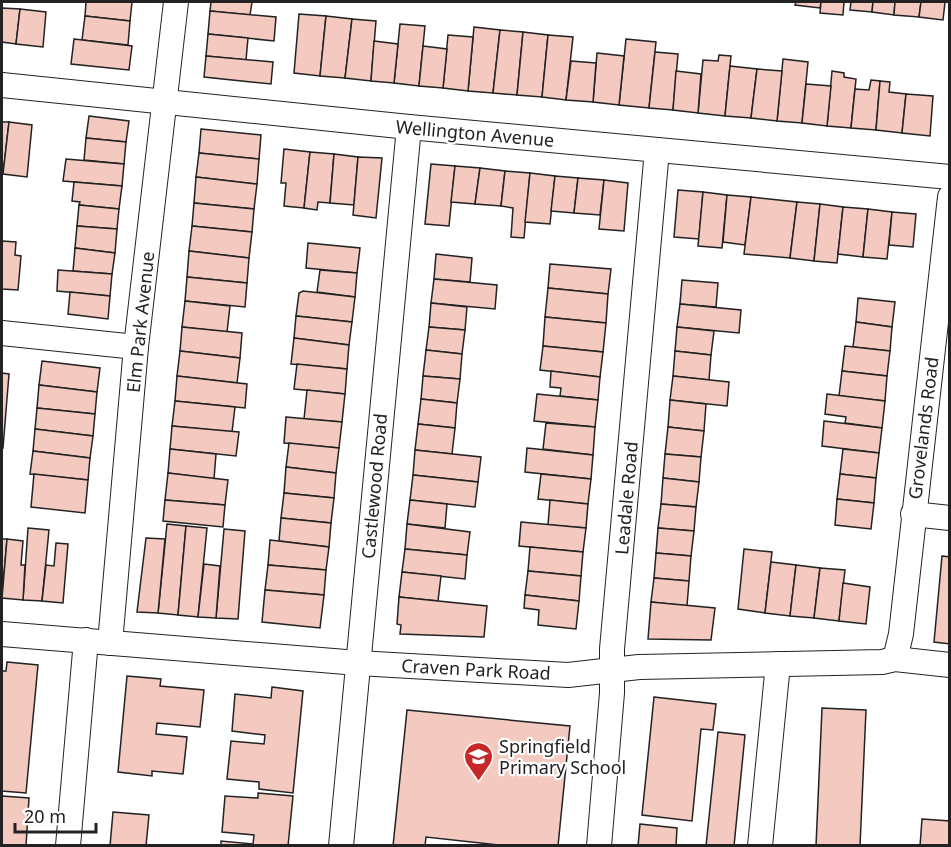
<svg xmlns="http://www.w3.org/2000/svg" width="951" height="847" font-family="'Noto Sans',sans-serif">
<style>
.building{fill:#f3c9c0;stroke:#222;stroke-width:1.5}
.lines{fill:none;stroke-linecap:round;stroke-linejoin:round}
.minor-casing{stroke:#222;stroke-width:26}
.minor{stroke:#fff;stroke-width:24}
.labels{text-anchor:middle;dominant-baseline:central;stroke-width:4.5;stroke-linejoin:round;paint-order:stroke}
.street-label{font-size:18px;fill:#222;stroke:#fff}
.poi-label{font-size:18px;fill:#222;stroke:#fff;text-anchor:start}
</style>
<rect width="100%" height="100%" fill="#fff"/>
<g class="building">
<path d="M86 2H132L130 21 85 16Z"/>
<path d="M211 2H252L250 15 210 11Z"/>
<path d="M796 2H821L820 8 795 5Z"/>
<path d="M821 2H844L843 15 820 13Z"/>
<path d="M851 2H873L872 12 850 10Z"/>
<path d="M873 2H895L894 15 872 12Z"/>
<path d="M895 2H921L919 17 894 15Z"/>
<path d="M921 2H945L943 20 919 17Z"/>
<path d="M2 8 20 9 16 44 2 42Z"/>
<path d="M20 9 46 12 43 47 16 44Z"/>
<path d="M210 11 276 17 274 41 208 34Z"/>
<path d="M299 14 326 16 320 76 294 73Z"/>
<path d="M85 16 130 21 128 45 82 40Z"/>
<path d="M326 16 352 19 345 78 320 76Z"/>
<path d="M352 19 376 21 371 81 345 78Z"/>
<path d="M400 24 425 26 419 86 394 83Z"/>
<path d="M474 27 500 30 493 93 468 91Z"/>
<path d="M500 30 523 32 517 95 493 93Z"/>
<path d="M523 32 548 35 542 97 517 95Z"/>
<path d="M208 34 248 38 246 60 206 56Z"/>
<path d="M448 35 473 37 468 91 443 88Z"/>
<path d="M548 35 573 37 566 100 542 97Z"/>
<path d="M74 39 132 46 129 70 71 64Z"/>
<path d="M626 39 656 42 649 108 619 105Z"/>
<path d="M374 41 398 44 394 83 371 81Z"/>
<path d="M423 46 447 49 443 88 419 86Z"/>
<path d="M655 52 678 54 673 110 649 108Z"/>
<path d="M597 53 624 56 619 105 593 102Z"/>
<path d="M719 55 731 56 725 116 698 113 703 60 718 61Z"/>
<path d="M206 56 273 62 271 84 204 77Z"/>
<path d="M783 59 808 62 802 123 777 121Z"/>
<path d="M571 61 596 63 593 102 566 100Z"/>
<path d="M730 66 757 69 751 118 725 116Z"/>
<path d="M757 69 782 71 777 121 751 118Z"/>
<path d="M676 71 701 74 698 113 673 110Z"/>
<path d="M832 71 844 73V77L856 79 851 128 827 126Z"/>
<path d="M871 80 880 81 876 130 851 128 855 89 869 90Z"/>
<path d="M880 81 890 82 889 92 906 94 902 133 876 130Z"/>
<path d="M806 84 831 86 827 126 802 123Z"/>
<path d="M906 94 933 96 930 136 902 133Z"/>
<path d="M89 116 129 121 126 142 86 138Z"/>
<path d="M2 122H9L3 174H2Z"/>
<path d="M9 122 32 125 27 177 3 174Z"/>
<path d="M201 129 261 135 259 159 199 153Z"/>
<path d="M86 138 126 142 124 164 84 160Z"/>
<path d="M284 149 310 152 304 208 284 206 286 183H281Z"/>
<path d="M310 152 334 154 330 203 318 202 317 210 304 208Z"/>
<path d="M199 153 259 159 257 184 196 177Z"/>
<path d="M334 154 358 157 354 205 330 203Z"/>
<path d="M358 157 382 158 376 218 353 215Z"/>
<path d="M66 159 124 164 122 186 63 181Z"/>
<path d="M431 164 455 166 449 226 425 224Z"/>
<path d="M455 166 480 168 475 204 451 202Z"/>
<path d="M480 168 505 171 501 206 475 204Z"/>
<path d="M505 171 530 173 524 238 511 237 513 208 501 206Z"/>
<path d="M530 173 555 176 550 224 525 222Z"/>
<path d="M555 176 578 178 574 213 551 211Z"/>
<path d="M196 177 257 184 254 209 194 203Z"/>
<path d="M578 178 604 180 600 215 574 213Z"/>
<path d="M604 180 628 183 624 231 599 229Z"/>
<path d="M74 182 122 186 119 209 79 205 80 202 72 201Z"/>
<path d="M678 190 703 192 699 239 674 237Z"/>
<path d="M703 192 727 195 722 248 698 246Z"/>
<path d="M727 195 751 197 745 245 723 242Z"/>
<path d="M751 197 797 202 790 258 744 254Z"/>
<path d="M797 202 820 204 814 261 790 258Z"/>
<path d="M194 203 254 209 252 232 192 226Z"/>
<path d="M820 204 843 207 837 263 814 261Z"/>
<path d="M79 205 119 209 117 229 77 226Z"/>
<path d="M843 207 868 209 863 257 838 254Z"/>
<path d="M868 209 892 212 887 259 863 257Z"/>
<path d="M892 212 916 214 913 247 889 245Z"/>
<path d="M77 226 117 229 115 253 75 248Z"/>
<path d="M192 226 252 232 249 258 189 251Z"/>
<path d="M2 241 16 242 15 255 21 256 18 290 2 289Z"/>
<path d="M308 243 360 248 357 273 306 268Z"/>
<path d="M75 248 115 253 112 274 73 271Z"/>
<path d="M189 251 249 258 247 283 187 277Z"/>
<path d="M436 254 472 258 470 282 434 279Z"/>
<path d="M550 264 611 269 608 294 548 288Z"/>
<path d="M58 270 112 274 110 296 57 291Z"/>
<path d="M320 270 357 273 355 297 317 292Z"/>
<path d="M187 277 247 283 245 307 185 301Z"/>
<path d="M434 279 497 285 495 309 431 303Z"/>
<path d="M682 280 718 283 716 307 680 304Z"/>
<path d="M548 288 608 294 606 323 545 317Z"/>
<path d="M303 291 355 297 352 322 296 316 299 293Z"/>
<path d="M70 292 110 296 108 319 68 314Z"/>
<path d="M858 298 895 302 892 327 856 322Z"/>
<path d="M185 301 230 306 227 332 182 327Z"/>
<path d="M431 303 467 307 465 330 429 327Z"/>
<path d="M680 304 741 310 739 333 677 327Z"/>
<path d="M296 316 352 322 349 345 294 338Z"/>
<path d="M545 317 606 323 603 352 543 346Z"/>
<path d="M856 322 892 327 890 351 853 347Z"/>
<path d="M182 327 242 333 240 358 180 351Z"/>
<path d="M429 327 465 330 462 354 426 350Z"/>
<path d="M677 327 714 331 711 355 675 351Z"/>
<path d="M294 338 349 345 347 369 291 364Z"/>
<path d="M543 346 603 352 600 377 540 370Z"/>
<path d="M845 346 890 351 887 376 842 371Z"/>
<path d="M426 350 462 354 460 379 423 376Z"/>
<path d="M180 351 240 358 237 383 177 376Z"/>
<path d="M675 351 711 355 709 380 673 376Z"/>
<path d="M42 361 100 368 97 392 39 385Z"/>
<path d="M297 364 347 369 345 394 294 389Z"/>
<path d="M551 371 600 377 598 400 560 396 561 388 550 387Z"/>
<path d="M842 371 887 376 885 401 839 396Z"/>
<path d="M2 373 9 374 3 448H2Z"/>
<path d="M177 376 247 384 245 408 175 401Z"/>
<path d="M423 376 460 379 457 403 421 399Z"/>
<path d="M673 376 729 382 727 406 670 400Z"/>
<path d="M39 385 97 392 95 414 37 408Z"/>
<path d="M307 390 345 394 342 422 304 419Z"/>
<path d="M537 394 598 400 595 427 534 421Z"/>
<path d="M827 394 885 401 882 428 845 423 846 417 825 414Z"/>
<path d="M421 399 457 403 455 428 418 424Z"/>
<path d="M670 400 706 404 704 431 668 427Z"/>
<path d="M175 401 235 407 232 432 172 426Z"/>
<path d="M37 408 95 414 93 436 35 429Z"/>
<path d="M286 417 342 422 339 448 284 443Z"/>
<path d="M824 421 882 428 879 453 822 446Z"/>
<path d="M546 423 595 427 593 455 543 449Z"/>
<path d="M418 424 455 428 452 454 415 450Z"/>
<path d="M172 426 239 432 236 456 170 449Z"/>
<path d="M668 427 704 431 701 457 665 454Z"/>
<path d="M35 429 93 436 90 458 33 451Z"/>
<path d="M289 443 339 448 336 473 286 467Z"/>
<path d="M527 448 593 455 591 479 525 472Z"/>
<path d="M170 449 216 454 214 479 168 473Z"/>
<path d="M843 449 879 453 876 478 840 474Z"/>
<path d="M415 450 481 457 478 482 413 475Z"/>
<path d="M33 451 90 458 88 480 30 474Z"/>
<path d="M665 454 701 457 699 482 663 478Z"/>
<path d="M286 467 336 473 334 498 284 493Z"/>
<path d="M168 473 228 480 225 505 165 500Z"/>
<path d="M34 474 88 480 85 513 31 507Z"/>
<path d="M541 474 591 479 588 504 538 499Z"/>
<path d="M840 474 876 478 874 503 837 499Z"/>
<path d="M413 475 478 482 475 507 410 500Z"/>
<path d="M663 478 699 482 696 507 661 504Z"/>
<path d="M284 493 334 498 331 523 281 518Z"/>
<path d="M837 499 874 503 871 529 835 525Z"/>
<path d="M165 500 225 505 223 527 163 521Z"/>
<path d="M410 500 447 504 445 528 407 524Z"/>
<path d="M550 500 588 504 586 528 548 525Z"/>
<path d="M661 504 696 507 694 531 658 528Z"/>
<path d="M281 518 331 523 329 547 279 541Z"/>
<path d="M521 522 586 528 583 552 519 546Z"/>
<path d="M167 524 186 526 178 615 158 613Z"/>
<path d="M407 524 470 532 467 555 405 549Z"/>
<path d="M186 526 207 528 198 617 178 615Z"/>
<path d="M28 528 49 530 42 601 23 600Z"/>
<path d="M658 528 694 531 691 556 656 553Z"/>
<path d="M224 529 245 531 238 619 216 618Z"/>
<path d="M146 538 165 539 158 613 137 612Z"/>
<path d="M2 539H7L2 598Z"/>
<path d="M7 539 23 541 21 565H25L23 600 2 598Z"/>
<path d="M270 540 329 547 326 570 268 565Z"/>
<path d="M56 543 68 544 63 603 42 601 46 565 54 566Z"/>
<path d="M530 547 583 552 581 576 528 571Z"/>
<path d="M405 549 467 555 465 579 402 572Z"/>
<path d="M744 549 772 552 765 613 738 609Z"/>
<path d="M656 553 691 556 689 581 654 578Z"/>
<path d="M942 556 950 557V644L934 642Z"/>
<path d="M771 562 796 565 790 616 765 613Z"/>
<path d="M204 564 220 566 216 618 198 617Z"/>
<path d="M268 565 326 570 324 595 265 590Z"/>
<path d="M796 565 820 568 814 618 790 616Z"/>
<path d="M820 568 845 570 839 621 814 618Z"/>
<path d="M528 571 581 576 579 601 525 595Z"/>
<path d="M402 572 441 576 438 601 399 597Z"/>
<path d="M654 578 689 581 687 606 651 602Z"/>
<path d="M843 583 870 587 866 624 839 621Z"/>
<path d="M265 590 324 595 320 628 262 622Z"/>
<path d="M525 595 579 601 576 629 538 625 539 610 524 608Z"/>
<path d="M399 597 487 606 484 637 400 634 401 625 397 624Z"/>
<path d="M651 602 715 608 711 640 648 639Z"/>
<path d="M7 662 38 665 26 793 2 791V671H6Z"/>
<path d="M127 676 161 679 160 686 204 690 200 727 157 723 156 734 187 737 183 774 152 771V776L118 772Z"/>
<path d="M272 687 303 691 293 793 259 789V782L227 779 231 741 264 744 265 735 232 731 235 694 271 698Z"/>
<path d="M654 697 716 704 713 730 701 729 692 821 642 815Z"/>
<path d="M822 708 866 710 860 846H816Z"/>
<path d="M407 710 570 726 558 846H508L426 837 425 846H393Z"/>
<path d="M718 732 745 735 734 846H706Z"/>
<path d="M258 793 293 796 288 846H221V841L253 844 254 835 222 832 225 796 258 798Z"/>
<path d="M2 796 29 798 26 846H2Z"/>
<path d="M113 812 149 815 146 846H110Z"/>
<path d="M922 819 950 821V846H920Z"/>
<path d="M640 824 677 828 676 846H638Z"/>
</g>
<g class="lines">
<defs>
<g id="minor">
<path d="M2 85 409 127 950 177"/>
<path d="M2 333 136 347"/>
<path d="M913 514 950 518"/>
<path d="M2 634 358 663 568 675 639 667 882 662 895 659 950 665"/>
<path d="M110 643 136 347 176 2"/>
<path d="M895 659 901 634 950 197"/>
<path d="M68 846 86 640"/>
<path d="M341 846 409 127"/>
<path d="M599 846 612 693V649L657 150"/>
<path d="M760 846 778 664"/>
</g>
</defs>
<use href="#minor" class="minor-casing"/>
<use href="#minor" class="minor"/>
</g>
<defs>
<symbol id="school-pin" viewBox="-11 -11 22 30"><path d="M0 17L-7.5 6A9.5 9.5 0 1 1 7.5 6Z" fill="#c62828" stroke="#fff"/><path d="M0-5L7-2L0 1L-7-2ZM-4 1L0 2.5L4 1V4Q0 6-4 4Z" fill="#fff"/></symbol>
</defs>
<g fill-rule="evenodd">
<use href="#school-pin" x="462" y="740" width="33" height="45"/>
</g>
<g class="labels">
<g class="street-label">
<text transform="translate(475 133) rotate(5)">Wellington Avenue</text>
<text transform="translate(140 322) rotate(-84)">Elm Park Avenue</text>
<text transform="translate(923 428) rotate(-83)">Grovelands Road</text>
<text transform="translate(374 486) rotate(-85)">Castlewood Road</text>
<text transform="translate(626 498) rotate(-85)">Leadale Road</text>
<text transform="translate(476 669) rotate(3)">Craven Park Road</text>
</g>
<g class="poi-label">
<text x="499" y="746">Springfield<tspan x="499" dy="21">Primary School</tspan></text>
</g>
</g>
<rect width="951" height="847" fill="none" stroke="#222222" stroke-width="6"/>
<path d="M15 823v9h81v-9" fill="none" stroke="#222222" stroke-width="3"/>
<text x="24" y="823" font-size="18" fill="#222222" stroke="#ffffff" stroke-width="4.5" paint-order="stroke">20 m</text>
</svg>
